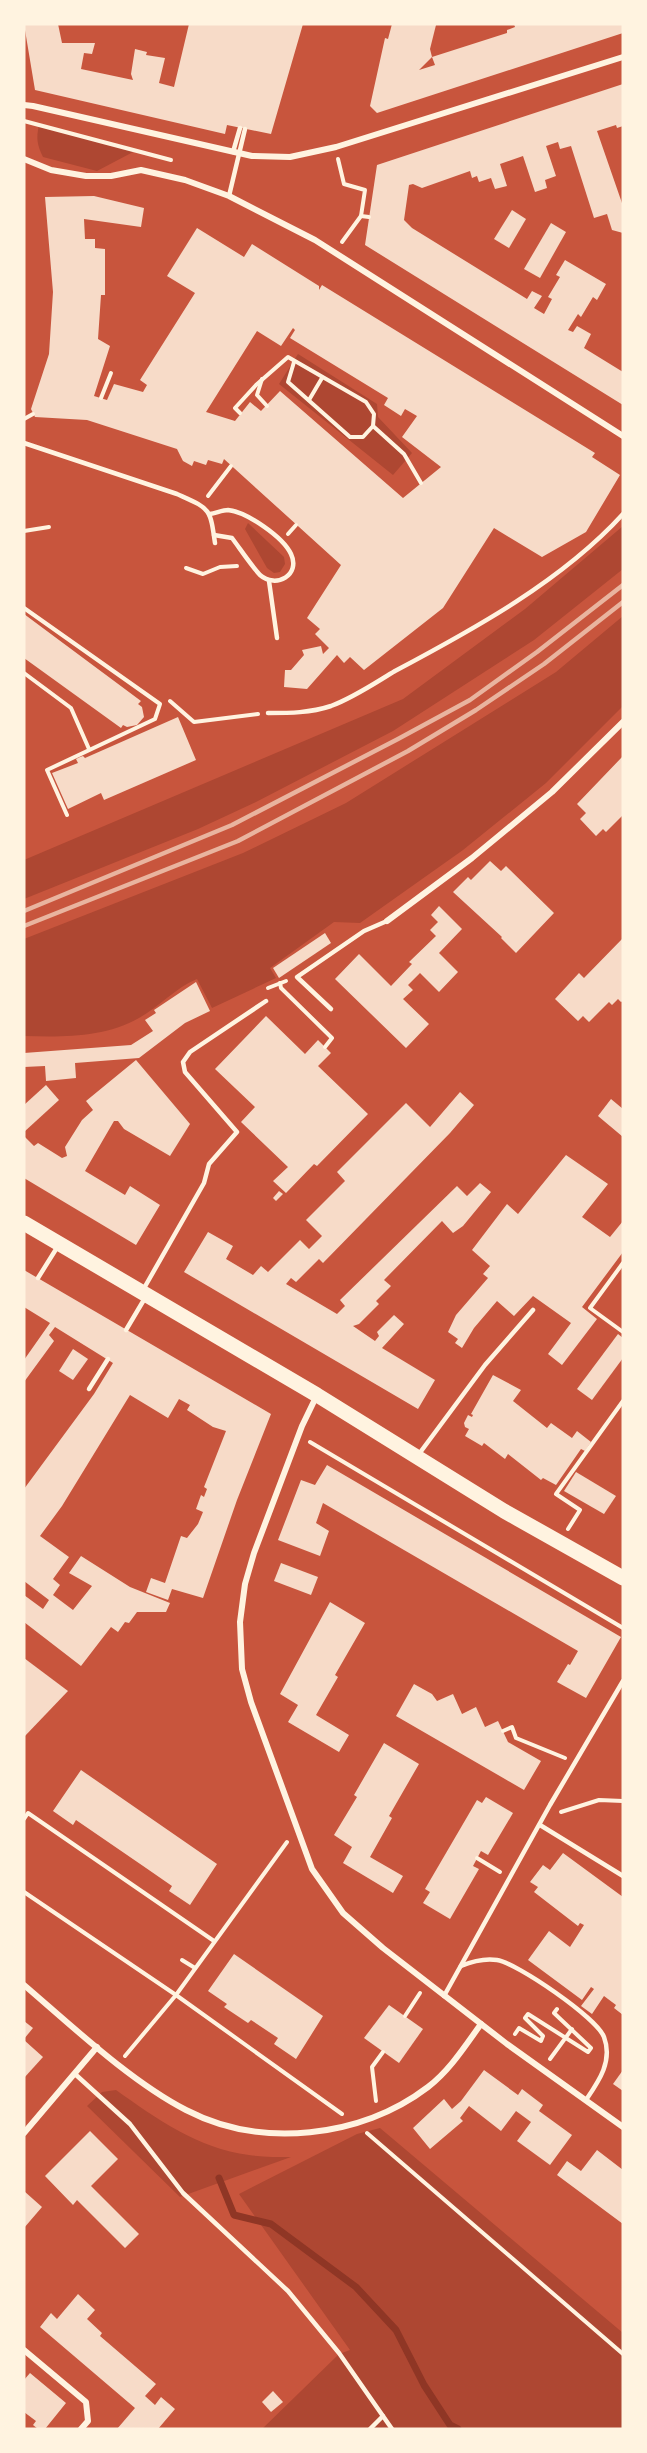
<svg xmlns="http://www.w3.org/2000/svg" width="647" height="2453" font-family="'Archivo Narrow',sans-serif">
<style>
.green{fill:#ae4732}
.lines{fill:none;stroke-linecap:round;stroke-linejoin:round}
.stream{stroke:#8f3625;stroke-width:7}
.building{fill:#f7dbc8;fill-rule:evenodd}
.path{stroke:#fff3e0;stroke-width:4}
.service{stroke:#fff3e0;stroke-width:4.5}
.minor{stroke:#fff3e0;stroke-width:6}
.primary{stroke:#fff3e0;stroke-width:15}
.rail{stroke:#e9b49f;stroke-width:4.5}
</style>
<rect width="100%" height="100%" fill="#c8553d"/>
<g class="green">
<path d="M39 125 135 151 97 171 43 157C37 145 36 138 39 125Z"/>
<path d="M298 354 377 404 378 417 412 453 393 475 279 384Z"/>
<path d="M248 523 284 557 285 564 280 572 274 573 267 568 245 529Z"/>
<path d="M623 526V569L534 640 393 731 256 802 198 829 24 899V860L403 699 525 609Z"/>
<path d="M623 616V706L546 783 463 850 360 923 334 922 270 968 276 978 212 1008 197 979C175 988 159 1007 139 1018 104 1038 62 1037 24 1036V939L243 853 346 803 556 672Z"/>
<path d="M116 2090C157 2119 197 2148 249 2155 263 2157 277 2157 291 2157L180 2197 87 2106 102 2092Z"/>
<path d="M380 2128 623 2333V2429H262L339 2354 350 2350 239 2194 357 2134Z"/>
</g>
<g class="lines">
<path class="stream" d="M219 2178 234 2215 271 2224 356 2287 396 2330 424 2385 450 2425 458 2429"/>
</g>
<g class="building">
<path d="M24 24H58L62 43H95L92 54 84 53 81 69 133 80 131 74 135 49 147 52 146 55 165 58 159 83 174 87 189 24H303L271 134 227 125 225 134 35 90Z"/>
<path d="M392 24 436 25 430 49 432 57 419 70 435 65 432 57 507 33V30L515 27 514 24H623V33L377 113 370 106 385 38 388 39Z"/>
<path d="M623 84V126L617 128 616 125 597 131 623 206V233L612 230 607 214 594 218 571 146 560 149 558 142 546 146 556 176 545 180 547 188 535 192 523 156 500 164 507 186 495 189 491 178 479 182 477 176 472 178 470 171 422 188 413 184 409 185 404 220 412 228 527 299 532 291 542 296 534 308 544 314 552 299 548 297 560 277 556 275 565 260 606 284 597 300 593 297 581 317 578 314 568 330 573 332 577 326 591 334 584 348 623 372V405L365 245 377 165Z"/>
<path d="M94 196 144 208 141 227 84 219 85 239H95V248L105 249V295H101L98 339 110 346 94 396 107 400 114 384 143 392 147 385 140 380 195 293 167 276 197 228 244 257 252 244 319 286V290L322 285 595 453 592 457 620 475 586 532 542 557 494 528 443 608 364 670 350 657 344 663 337 655 307 689 284 687 285 670H291L304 655 302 650 321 646 323 654 329 648 315 634 320 629 307 618 341 565 224 459 222 464 208 460 206 465 194 461 192 466 183 461 177 449 87 420 35 417 31 409 49 354 53 292 45 197ZM293 328 295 330 290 338 388 398 384 405 401 416 405 409 417 416 402 437 441 467 403 498 280 391 261 411 250 402 235 421 206 412 257 331 281 346Z"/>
<path d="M512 210 526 219 509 248 494 239Z"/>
<path d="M551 223 566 232 540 278 524 269Z"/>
<path d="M24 614 141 701 138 704 142 707 144 717 137 725 127 727 123 725 121 728 24 658Z"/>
<path d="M178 717 196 760 104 800 101 793 68 809 52 773 78 763 76 759 80 757 83 756 86 759 85 758Z"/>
<path d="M623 756V815L606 832 603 829 596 836 580 819 586 813 577 804Z"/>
<path d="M490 861 501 871 506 866 554 913 516 953 501 938 502 937 453 892 468 877 471 880Z"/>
<path d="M439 906 462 929 439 953 458 972 439 992 420 973 408 985 413 990 403 999 429 1024 406 1048 335 979 359 954 391 986 412 964 409 962 436 936 430 930 438 922 431 915Z"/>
<path d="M325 933 331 943 279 978 273 968Z"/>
<path d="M623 938V1001L621 1002 618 999 612 1005 609 1002 589 1022 583 1016 578 1021 555 999 579 973 584 978Z"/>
<path d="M196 982 210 1011 185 1023 139 1058 75 1063 76 1078 46 1081 45 1066 24 1067V1053L131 1045 153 1031 145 1020 156 1013 154 1010Z"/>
<path d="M266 1016 305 1054 318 1040 331 1053 318 1066 368 1114 317 1166 314 1164 286 1193 273 1181 288 1167 241 1122 255 1107 215 1069Z"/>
<path d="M136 1060 190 1124 170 1156 124 1129 118 1121H114L85 1171 125 1195 130 1186 160 1205 136 1245 24 1178V1136L34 1146 38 1143 62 1158 67 1156 65 1147 82 1120 93 1110 86 1101Z"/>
<path d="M46 1085 59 1100 24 1132V1105Z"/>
<path d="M460 1092 474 1105 450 1133 323 1263 319 1259 296 1282 291 1278 286 1284 337 1314 345 1306 340 1300 457 1186 467 1196 480 1183 491 1192 463 1226 453 1233 442 1221 384 1280 391 1286 376 1301 379 1304 359 1324 353 1326 375 1341 379 1336 377 1332 394 1315 404 1324 382 1348 435 1380 418 1409 184 1272 208 1232 233 1246 226 1259 253 1275 261 1266 268 1272 300 1240 309 1249 322 1236 306 1220 345 1181 337 1172 406 1103 430 1127Z"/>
<path d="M611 1099 623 1109V1137L598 1116Z"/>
<path d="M566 1155 608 1184 582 1217 610 1237 623 1221V1252L582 1307 597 1319 562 1365 548 1354 571 1323 533 1296 514 1316 497 1301 474 1328 462 1348 455 1343 458 1339 448 1332 456 1315 488 1278 483 1274 490 1266 472 1250 507 1204 518 1214Z"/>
<path d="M279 1191 283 1194 276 1201 273 1198Z"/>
<path d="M24 1270 271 1414 237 1500 203 1598 172 1589 168 1600 146 1592 151 1578 165 1583 181 1536 187 1538 198 1524 203 1512 196 1509 201 1495 204 1497 207 1489 204 1487 226 1431 213 1427 187 1410 190 1405 179 1399 168 1418 130 1395 62 1506 40 1536 69 1557 53 1579 60 1585 53 1595 73 1610 92 1586 69 1573 81 1556 130 1587 170 1603 166 1612H137L129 1623 125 1622 118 1632 111 1627 81 1666 24 1622V1595L43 1609 49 1600 24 1581V1489L94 1394 113 1363 55 1327 49 1335 54 1341 24 1382V1360L50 1323 24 1307Z"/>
<path d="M618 1334 623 1338V1358L592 1400 577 1389Z"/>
<path d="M73 1349 88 1359 73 1380 59 1371Z"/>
<path d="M493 1375 521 1390 513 1401 547 1428 551 1423 572 1438 577 1431 591 1442 585 1451 581 1449 556 1485 543 1478 541 1480 508 1454 505 1459 484 1443 482 1446 465 1436 469 1429 465 1427 464 1423 468 1415 472 1417 473 1415 471 1414Z"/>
<path d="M327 1465 621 1637 586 1698 557 1682 568 1664 570 1665 578 1651 323 1503 316 1523 329 1531 320 1556 278 1540 301 1480 315 1485Z"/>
<path d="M576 1472 616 1496 604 1514 564 1491Z"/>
<path d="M281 1563 318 1577 311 1595 274 1581Z"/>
<path d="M330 1602 365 1623 335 1675 338 1677 316 1715 349 1735 339 1752 288 1722 298 1705 280 1694Z"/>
<path d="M24 1658 68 1691 24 1737Z"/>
<path d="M414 1684 432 1694 437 1701 453 1694 462 1714 476 1707 485 1727 498 1721 508 1742 541 1761 524 1790 396 1716Z"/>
<path d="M384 1743 419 1764 389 1816 392 1818 370 1857 403 1876 393 1893 343 1863 352 1847 334 1835 357 1797 354 1795Z"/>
<path d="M81 1770 217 1864 190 1905 169 1891 172 1886 146 1868 76 1820 73 1825 53 1811Z"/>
<path d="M486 1797 513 1813 488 1855 481 1851 473 1866 479 1869 450 1919 423 1903 430 1892 425 1889 477 1800 482 1803Z"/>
<path d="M563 1853 623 1897V2015L614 2008 616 2005 604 1996 592 2014 581 2006 594 1989 591 1987 582 2000 528 1960 549 1931 570 1947 584 1925 580 1923 578 1926 534 1892 538 1887 530 1882 543 1865 550 1870Z"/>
<path d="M234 1954 323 2016 296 2059 274 2044 278 2038 251 2020 248 2023 224 2007 227 2004 208 1991Z"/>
<path d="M389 2005 423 2029 399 2063 364 2038Z"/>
<path d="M24 2021 33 2028 24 2039Z"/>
<path d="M24 2040 43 2057 24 2078Z"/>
<path d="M484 2070 518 2095 522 2089 543 2105 539 2111 572 2135 550 2165 517 2141 531 2122 516 2111 501 2131 469 2106 460 2118 463 2121 430 2149 413 2128 444 2099 452 2109 461 2101Z"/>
<path d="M623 2070V2091L613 2084Z"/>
<path d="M90 2131 118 2159 91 2186 139 2234 125 2248 77 2200 73 2205 45 2176Z"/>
<path d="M597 2150 623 2170V2224L557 2175 567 2161 581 2171Z"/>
<path d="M24 2191 42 2207 24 2228Z"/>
<path d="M78 2294 95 2310 87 2319 102 2333 100 2336 156 2384 145 2396 155 2405 161 2397 175 2409 158 2429H117L135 2408 40 2327 51 2313 57 2319Z"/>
<path d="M30 2373 66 2403 45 2429H38L33 2425 36 2421 24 2412V2380Z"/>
<path d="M273 2391 283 2402 271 2412 262 2402Z"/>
</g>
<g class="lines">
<g class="path">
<path d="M24 121 171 160"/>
<path d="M338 159 344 184 365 190 361 216 342 242"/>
<path d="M361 216 369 217"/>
<path d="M294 362 288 382 350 437H363L373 426"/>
<path d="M262 379 257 395 267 406"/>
<path d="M101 398 111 373"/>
<path d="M309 400 322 378"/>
<path d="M240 413 235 408 256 385 288 357 366 402 374 414 373 426 404 454 421 483"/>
<path d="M24 419 33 414"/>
<path d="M208 496 231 466"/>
<path d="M24 531 49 527"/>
<path d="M288 534 296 525"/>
<path d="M186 568 203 574 220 567 237 566"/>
<path d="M24 608 160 704 155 719 47 770 67 815"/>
<path d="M24 673 71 708 89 749"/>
<path d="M170 701 194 722 258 714"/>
<path d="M280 983 281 988 332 1038 325 1047"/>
<path d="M268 988 286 981"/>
<path d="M623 1263 590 1308 623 1332"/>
<path d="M310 1442 623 1628"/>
<path d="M568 1529 580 1510 556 1494 623 1401"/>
<path d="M503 1731 512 1727 516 1738 565 1758"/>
<path d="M561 1812 599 1800 623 1801"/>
<path d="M24 1819 28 1813 214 1941"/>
<path d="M477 1858 500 1872"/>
<path d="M24 1892 176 1995 342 2114"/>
<path d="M182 1960 195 1968"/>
<path d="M405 2016 420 1993"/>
<path d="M515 2034 519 2028 541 2041 543 2036 525 2018 528 2014 588 2052 591 2048 554 2013 557 2009"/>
<path d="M125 2056 176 1995 287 1842"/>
<path d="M550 2059 572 2029"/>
<path d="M376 2101 372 2067 383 2052"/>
<path d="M367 2133 623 2354"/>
</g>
<g class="service">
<path d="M233 152 240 128"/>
<path d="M229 196 245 129"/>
<path d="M24 443 177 494C210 509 210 507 215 543"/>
<path d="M210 514C216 513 223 510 228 510 247 512 283 537 291 554 301 575 276 589 260 575 250 564 241 550 232 538L214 535"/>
<path d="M269 581 277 638"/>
<path d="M268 713C290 713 310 713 331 706 353 698 375 683 395 671 474 629 562 581 623 514"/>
<path d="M331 1009 297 977 364 931 387 921"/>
<path d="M38 1278 58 1246"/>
<path d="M143 1290 204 1183 209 1164 237 1132 185 1072 183 1062 190 1052 266 1001"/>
<path d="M126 1330 145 1298"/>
<path d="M89 1389 108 1359"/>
<path d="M419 1454 485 1365 533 1310"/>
<path d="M540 1825 623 1876"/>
<path d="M461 1966C473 1961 484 1958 497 1960 517 1963 597 2018 604 2037 613 2061 599 2081 586 2100"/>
<path d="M444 1996 550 1805 623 1681"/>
<path d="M75 2074 130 2124 183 2193 288 2291 339 2353 392 2429"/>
<path d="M370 2429 383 2416"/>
</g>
<g class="minor">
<path d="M24 105 33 106 252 156 290 157 336 147 623 57"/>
<path d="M24 159 51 170 86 176H111L141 170 185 180 229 196 315 240 623 436"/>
<path d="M387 921 472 858 552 792 623 722"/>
<path d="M317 1395 302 1426 254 1553 245 1584 240 1622 242 1669 251 1702 312 1869 343 1913 383 1948 507 2044 623 2127"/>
<path d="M24 1985C72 2026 130 2081 186 2110 261 2149 361 2138 428 2087 450 2070 465 2046 481 2024"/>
<path d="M24 2133 97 2047"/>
<path d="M24 2350 86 2402 88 2421 81 2429"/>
</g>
<path class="primary" d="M24 1223 317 1395 504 1511 623 1578"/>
<g class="rail">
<path d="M24 911 232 825 398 739 470 700 537 652 623 585"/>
<path d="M24 926 238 841 408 751 476 710 544 664 623 602"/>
</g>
</g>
<rect width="647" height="2453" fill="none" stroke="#fff3e0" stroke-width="51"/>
</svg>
